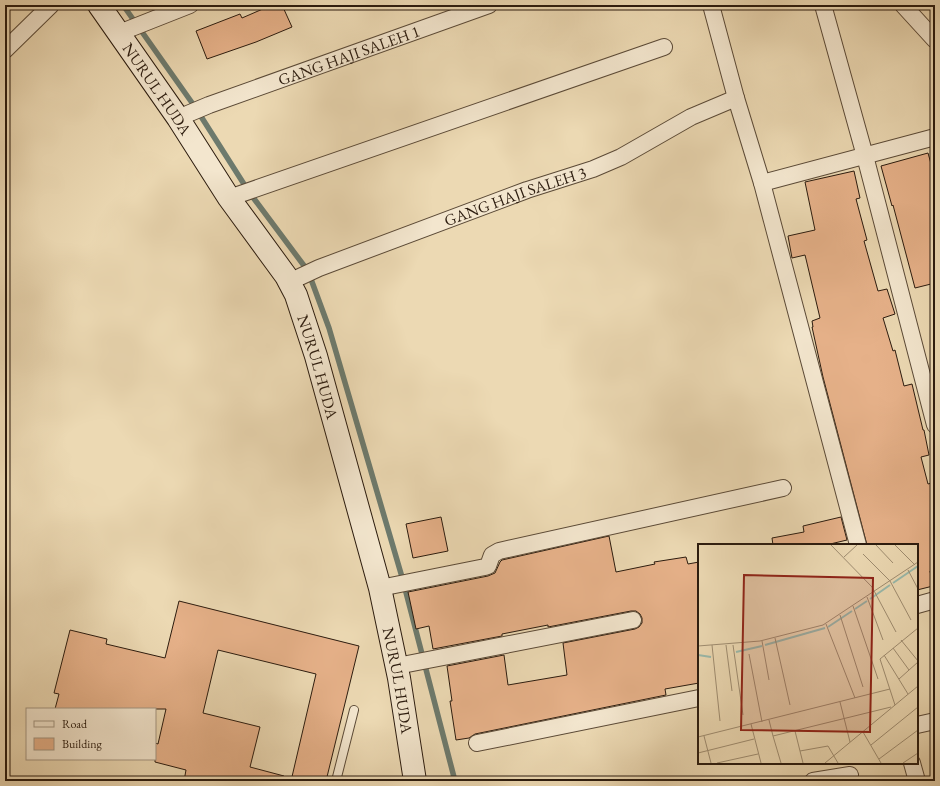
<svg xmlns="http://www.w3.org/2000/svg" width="940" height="786" font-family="'EB Garamond',serif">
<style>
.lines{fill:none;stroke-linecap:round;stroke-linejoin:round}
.stream{stroke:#6d7a6d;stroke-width:5.5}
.building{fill:#e6b189;stroke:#2b1b0e}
.lane-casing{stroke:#5b4a37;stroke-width:10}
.street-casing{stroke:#5b4a37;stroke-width:18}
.secondary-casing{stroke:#2b1b0e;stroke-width:24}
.lane{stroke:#f3e6ce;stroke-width:8}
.street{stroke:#f3e6ce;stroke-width:16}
.secondary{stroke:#f3e6ce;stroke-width:22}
.labels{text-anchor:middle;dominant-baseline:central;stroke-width:3.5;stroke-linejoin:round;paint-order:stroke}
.street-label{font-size:16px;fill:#2b1b0e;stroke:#f3e6ce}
.inset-river{fill:none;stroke:#99baac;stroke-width:2}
.inset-road{fill:none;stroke:#9f8d71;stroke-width:1}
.view{fill:#8f2418;fill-opacity:0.15;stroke:#8f2418;stroke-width:2}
.inset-edge{fill:none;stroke:#2b1b0e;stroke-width:2}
</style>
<rect width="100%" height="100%" fill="#ecd9b3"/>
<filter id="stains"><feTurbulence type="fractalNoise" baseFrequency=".005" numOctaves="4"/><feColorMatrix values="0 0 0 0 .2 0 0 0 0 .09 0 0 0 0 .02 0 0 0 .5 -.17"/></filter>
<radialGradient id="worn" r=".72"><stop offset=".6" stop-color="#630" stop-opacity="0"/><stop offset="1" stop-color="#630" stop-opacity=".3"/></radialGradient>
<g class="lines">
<path class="stream" d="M123 5 195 107 249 192 308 271 329 328 402 577 455 781"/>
</g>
<g class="building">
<path d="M272 5H282L292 27 256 42 207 59 196 31 240 14 242 18Z"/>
<path d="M928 153 935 178V283L915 288 893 205 892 206 881 166Z"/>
<path d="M854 171 860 198 856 199 867 240 864 241 878 291 887 289 895 314 883 318 893 351 895 350 904 386 912 384 923 430H924L929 455 921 457 928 484 935 482V570L930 571 933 586 917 590V545H867L823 377 812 327H813L812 321 820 318 806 259 805 255 792 258 788 236 815 230 805 182Z"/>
<path d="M441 517 448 551 413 558 406 524Z"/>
<path d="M841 517 847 540 826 545H773L772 538 804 532 803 526Z"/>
<path d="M609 536 616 572 655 564 654 562 686 557 688 564 699 562V683L665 689 666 695 475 734 469 738 456 740 450 701H452L447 666 504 655 508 685 567 675 563 643 635 629 639 627 642 623V618L640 614 636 611H631L548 627V625L502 634V636L433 649 429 626 416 629 408 592 488 576 495 573 500 562 502 560Z"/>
<path d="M179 601 359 646 326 781H291L316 674 218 650 203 713 260 727 250 767 284 776 283 781H184L186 770 155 762V743L158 744 166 709H55L59 694 54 693 70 630 107 639 106 644 165 658Z"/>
</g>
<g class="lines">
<defs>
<path id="lane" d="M336 781 354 710"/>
<g id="street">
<path d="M711 5 736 98 762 183 858 545"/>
<path d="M823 5 865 156 935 425"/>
<path d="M903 5 935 40"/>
<path d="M119 33 190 5"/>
<path d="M5 50 51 5"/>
<path id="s1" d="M178 118 209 105 489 5"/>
<path d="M762 183 935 137"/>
<path d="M229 198 664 47"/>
<path id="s2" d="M289 282 319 268 527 190 593 169 621 157 691 117 736 98"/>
<path d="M380 588 485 567 488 566 492 555 499 551 783 488"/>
<path d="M917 605 935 600"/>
<path d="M397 666 633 620"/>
<path d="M917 725 935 721"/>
<path d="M477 743 699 698"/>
<path d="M912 763 917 781"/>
<path d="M813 781 850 775"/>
</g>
<g id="secondary">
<path id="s3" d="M99 5 178 118 229 198 286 276 296 295 316 356 380 588 399 678 415 781"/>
</g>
</defs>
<use href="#lane" class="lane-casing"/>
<use href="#street" class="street-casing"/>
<use href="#secondary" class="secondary-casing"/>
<use href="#lane" class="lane"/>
<use href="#street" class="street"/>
<use href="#secondary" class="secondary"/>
</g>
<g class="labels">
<g class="street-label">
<text stroke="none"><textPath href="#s1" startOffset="182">GANG HAJI SALEH 1</textPath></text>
<text stroke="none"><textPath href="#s3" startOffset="102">NURUL HUDA</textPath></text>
<text stroke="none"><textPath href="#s2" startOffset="242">GANG HAJI SALEH 3</textPath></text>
<text stroke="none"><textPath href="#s3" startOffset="426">NURUL HUDA</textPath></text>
<text stroke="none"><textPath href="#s3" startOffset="750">NURUL HUDA</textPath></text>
</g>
</g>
<g transform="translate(698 544)">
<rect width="220" height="220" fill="#ecd9b3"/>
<path class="inset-river" d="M195 39 220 22M172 55 192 41M157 65 169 57M130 83 154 67M67 101 127 84M38 108 64 102M0 111 13 113"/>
<path class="inset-road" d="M133 1 174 43 198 88M178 1 195 19M197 1 217 21M165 10 192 37 213 76M146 13 159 1M210 26 220 45M169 53 185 96M155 62 180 135M142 71 165 143M128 80 157 154M77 94 92 161M203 96 220 117M64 97 71 136M14 101 22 177M28 101 34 147M35 101 45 171M0 102 62 97 125 81 220 18M195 104 211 126M51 110 64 178M186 111 210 150M201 135 220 118M142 158 152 198M197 161 182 115 220 84M71 176 75 192 193 163M53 180 63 219M97 187 105 219M165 188 183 219M6 192 13 219M75 192 83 219M0 193 192 145M173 201 220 163M102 207 130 202 140 219M0 209 56 195M181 215 220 186M19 219 60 210M127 219 220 142M205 219 220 209"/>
<path class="view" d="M46 31 175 34 172 188 43 186Z"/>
<rect width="220" height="220" class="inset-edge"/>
</g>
<rect width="940" height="786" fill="none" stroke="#ecd9b3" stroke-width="20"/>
<rect x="6" y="6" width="928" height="774" fill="none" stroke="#2b1b0e" stroke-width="2"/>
<rect x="10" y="10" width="920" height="766" fill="none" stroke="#2b1b0e"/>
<rect x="26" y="708" width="130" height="52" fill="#f3e6ce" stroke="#a39581"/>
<rect x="34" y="721" width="20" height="6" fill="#f3e6ce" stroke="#a39581"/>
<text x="62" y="728" font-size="12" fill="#2b1b0e">Road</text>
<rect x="34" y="738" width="20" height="12" fill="#e6b189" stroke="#a39581"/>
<text x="62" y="748" font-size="12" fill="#2b1b0e">Building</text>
<rect width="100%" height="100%" filter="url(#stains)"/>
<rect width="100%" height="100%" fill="url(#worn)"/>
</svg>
